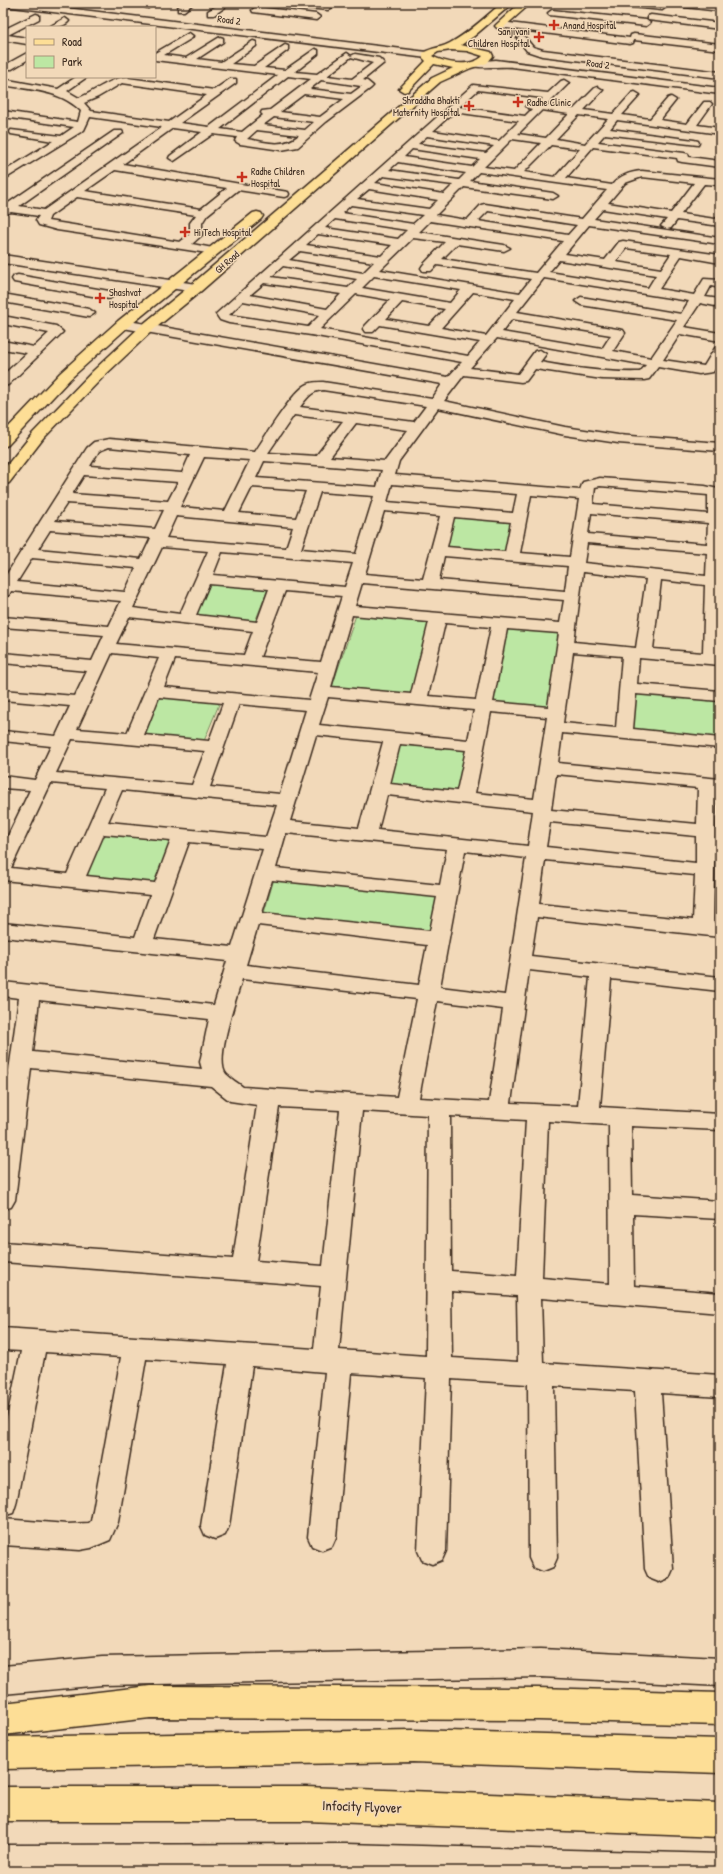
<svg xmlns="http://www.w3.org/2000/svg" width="723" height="1874" font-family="'Patrick Hand',sans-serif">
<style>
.green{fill:#bce7a3;stroke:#7c8860}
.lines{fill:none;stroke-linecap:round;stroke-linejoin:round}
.minor-casing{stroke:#3b2a1e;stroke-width:3}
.major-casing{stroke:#3b2a1e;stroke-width:3}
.highway-casing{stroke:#3b2a1e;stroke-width:3}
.minor{fill:#f2d9b9;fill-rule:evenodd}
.major{fill:#fdde96;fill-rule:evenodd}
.highway{fill:#fdde96;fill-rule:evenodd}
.poi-dot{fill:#c8321e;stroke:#f2d9b9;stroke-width:1.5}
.labels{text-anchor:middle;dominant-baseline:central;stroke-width:3;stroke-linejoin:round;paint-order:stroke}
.far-street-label{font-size:10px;fill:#3b2a1e;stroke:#f2d9b9}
.far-poi-label{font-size:10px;fill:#3b2a1e;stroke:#f2d9b9;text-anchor:start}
.near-street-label{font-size:14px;fill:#3b2a1e;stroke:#f2d9b9}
</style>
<rect width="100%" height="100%" fill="#f2d9b9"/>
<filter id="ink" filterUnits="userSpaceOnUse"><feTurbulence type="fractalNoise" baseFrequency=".025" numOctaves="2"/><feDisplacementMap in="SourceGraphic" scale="8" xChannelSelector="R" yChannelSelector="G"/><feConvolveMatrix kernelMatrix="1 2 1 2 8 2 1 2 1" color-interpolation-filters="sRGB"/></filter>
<g filter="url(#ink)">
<g class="green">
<path d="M453 516 514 521 507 553 445 547Z"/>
<path d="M210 584 268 589 255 622 196 616Z"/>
<path d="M356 615 433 623 413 695 332 687Z"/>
<path d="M508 628 561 634 547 708 491 702Z"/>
<path d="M636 693 720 701 719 740 633 731Z"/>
<path d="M157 696 220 702 204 741 139 734Z"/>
<path d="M399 744 466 751 457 792 388 785Z"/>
<path d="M104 831 173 839 154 886 83 878Z"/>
<path d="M274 879 439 896 432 933 263 916Z"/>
</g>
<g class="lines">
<defs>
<g id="minor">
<path d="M3 3H25L427 52 432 55 427 58 4 6Z"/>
<path d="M145 3H155L148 8 145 7Z"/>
<path d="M184 3H194L184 11H178V7Z"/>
<path d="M221 3H231L214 15H208V11Z"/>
<path d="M293 3H338L328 10 297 7 294 6Z"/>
<path d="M619 3C629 3 659 0 666 7L662 10 623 6Z"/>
<path d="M672 3 720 5V11L676 6Z"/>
<path d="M256 7 316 14 320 17 316 20 253 12 252 10Z"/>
<path d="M552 10 646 20 650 23 646 26 549 15 548 13Z"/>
<path d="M36 14 39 15V19L8 35 27 38V44L3 40V30Z"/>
<path d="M651 15 720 23V29L648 20V16Z"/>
<path d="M65 18 69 21C64 27 57 27 49 27Z"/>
<path d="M501 22 630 38 631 35 634 34 720 44V50L634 40 633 43 630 44 498 27 497 25Z"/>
<path d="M189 33 193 36 192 38 164 55 186 58 220 37 223 38V42L197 59 221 62 253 41 256 42V46L231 64 254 66 285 45 288 46V50L264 68 285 70 315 49 318 50V54L295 72 317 74 347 53 351 56 355 54 379 58 384 63 363 80 367 81 373 86 371 88 326 122 298 147 281 150 240 144 235 141 237 137 213 134 174 161 169 158 170 156 202 132 173 128 123 164 288 192 289 194 288 196 284 197 238 190 207 215 202 223V235L192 244 218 249 220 251 218 253 214 254 57 230 39 225 36 220 39 216 11 212 3 215V204H7L114 131H122L123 133 19 206 44 210 162 127 90 117 84 130 3 180V172L53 141 11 134 10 132 11 130 61 136 74 127 3 117V111L78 122 81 111C60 90 31 90 3 85V79L58 89 76 77H87L67 91 79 98C96 91 111 77 129 77L128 78 214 90 230 79H236V83L180 123 209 127 278 75 155 60V53ZM351 57 373 63 352 79 327 76ZM288 76 311 79 270 110 262 111 261 113 263 115 242 132 220 129ZM321 80 361 86H362L351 94 310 89ZM122 83 207 95 169 122 91 111 84 103 98 97ZM304 94 344 99 320 117 280 112ZM274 117 314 122 305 130 263 125ZM257 130 299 135C283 149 266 142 247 139ZM115 170 227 188 201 209 85 191ZM77 197 196 215 190 223V234L180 242 48 221 50 216Z"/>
<path d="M521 35 524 36 533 47 543 50 720 72V78L542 56 527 51 517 38Z"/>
<path d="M27 53V60L12 69H3V63L7 64Z"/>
<path d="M496 60 720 88V94L512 67C503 66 473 69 468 65L473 62Z"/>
<path d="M564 80 569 83 547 105 574 109 595 88 598 87 603 90 584 110 613 114 632 93 635 92 640 95 622 115 650 119 668 98 671 97 676 100 660 120 687 124 704 102H710L712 104 697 125 720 128V134L617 120 610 129 694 140 698 141 699 143 698 145 605 134 598 142 684 153 688 154 689 157 720 161V167L682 162 678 161 677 158 593 147 566 178 612 185C620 175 630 172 642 171L720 179V185L704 184 681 214 715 219 720 217V226L677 220 671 228 667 229 661 226 667 219 603 209 594 219 720 238V244L589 225 565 254 605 260 619 242 623 241 720 255V263L681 256 659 289 694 295 704 279 720 280V288L711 286 705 297 720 299V307L700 303 684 327 720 333V341L680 334 663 360 704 366 715 348 720 347V361L713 372 699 374 658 367 649 379 644 380 602 379 535 369 526 381 521 382 464 375 444 401 565 427 618 435 720 443V451L618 443 565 435 438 408 399 461 395 475 580 490 583 482 600 478 705 486 718 489 720 491V665L639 658 637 684 720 691V701L636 694 633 729 720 738V748L562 733 558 763 720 779V791L716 790 713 922 720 923V937L537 917 531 956 720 977V991L611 979 600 1107 720 1114V1130L631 1126 632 1195 720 1201V1219L633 1214 634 1286 720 1293V1313L541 1298 543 1363 720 1375V1397L661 1393 673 1569 669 1578 659 1582 649 1578 645 1569 635 1391 554 1386 557 1558 553 1567 543 1571 533 1567 529 1558 528 1384 451 1379 446 1551 442 1560 432 1564 422 1560 418 1551 426 1378 351 1373 336 1537 332 1546 322 1550 312 1546 308 1537 325 1372 252 1366 229 1526 225 1535 215 1539 205 1535 201 1526 227 1364 146 1359 118 1522 110 1540 91 1548 80 1550 3 1545V1519L67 1524 89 1523 91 1521 121 1357 45 1352 16 1504 13 1513 3 1516V1437L21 1351 3 1350V1328L314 1349 321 1286 3 1262V1242L233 1259 257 1105 230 1101 211 1086 31 1068 15 1200 11 1207 3 1209V1115L19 998 3 996V982L214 1005 227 961 3 937V923L135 937 150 895 3 880V846L30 790 3 788V776L35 780 51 746 3 741V731L56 736 70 706 3 700V690L75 696 87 671 3 663V653L92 661 104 635 3 627V617L109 626 121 601 11 591 9 595 3 597V580L87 448 94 442 109 439 255 452C265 437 293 390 308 384 312 382 318 382 323 382L432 399 442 384 123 328 117 324 123 320 448 377 462 362 311 335 229 323 220 320 216 314 473 85 548 93 561 81ZM478 90 543 98 537 104H528L526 106 528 108 532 109 525 116 459 107ZM542 110 569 114 546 138 518 134ZM454 112 519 121 499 141 433 131ZM579 115 608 119 585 144 556 139ZM427 136 494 146 486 153 418 144ZM512 139 541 143 514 171 484 167ZM551 145 580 149 555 177 524 172ZM412 149 480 159 472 167 404 157ZM398 162 466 173 459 180 389 170ZM479 172 607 190 582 219 485 204 481 205 467 220 436 215 464 187 553 199 558 196 553 193 470 181ZM383 176 453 185 444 194 375 183ZM642 177 694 183 671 213 608 203 625 183ZM369 189 438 200 429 209 357 199ZM351 205 423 215 413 224 342 213ZM488 211 577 225 568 235 478 221ZM335 219 407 230 398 239 325 228ZM430 221 563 241 536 273 442 259 457 244 504 251 510 248 504 245 419 232ZM318 234 392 245 381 256 306 245ZM413 238 445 242 423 265 421 268 423 271H431L437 265 531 279 520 293 380 270ZM626 248 671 254 661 269 616 262ZM300 251 374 262 363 273 289 260ZM559 260 656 275 648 288 549 272ZM283 266 357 279 348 288 271 277ZM374 276 461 290 450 303 362 288ZM544 278 689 301 681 314 581 297 575 301 581 305 677 320 651 358 613 351 625 333 623 330 517 312ZM264 283 341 294 327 309 250 295ZM473 292 515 299 486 336 441 328ZM356 294 390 300 365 326 363 329 365 332H373L380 325 480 342 468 356 320 329ZM243 301 320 315 308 327 229 315ZM402 302 445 309 429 326 386 319ZM512 319 611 335 602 349 502 332ZM497 338 646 365 640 372C606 373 573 368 540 362L546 354 540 350 535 351 518 374 470 368ZM323 390 426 406 414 422 300 407C307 398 311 391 323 390ZM294 415 343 421 316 456 268 453ZM356 423 408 430 385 461 330 457ZM109 447 190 455 182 473 90 466 99 451ZM204 457 250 460 225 511 180 507ZM264 461 382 470 377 487 256 478ZM84 475 178 482 168 501 72 494ZM392 484 517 494 513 513 387 502ZM600 486 708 495V514L593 504 595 487ZM252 487 306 491 296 518 239 513ZM320 492 374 496 356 554 301 549ZM531 495 579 499 570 557 520 553ZM67 503 164 510 155 529 55 521ZM384 511 440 516 423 579 365 574ZM591 513 708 523 707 544 588 534ZM176 516 293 527 286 548 166 538ZM454 517 511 522 505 552 447 547ZM50 530 151 538 141 559 38 549ZM587 543 707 553 706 576 584 563ZM162 547 208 551 180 614 133 608ZM222 552 353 563 345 587 213 575ZM444 556 568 566 565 591 439 580ZM32 558 136 568 125 592 17 582ZM583 572 646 579 636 648 574 642ZM661 580 705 585 703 653 653 649ZM362 583 564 600 560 623 355 606ZM209 584 269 589 257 622 196 615ZM285 591 342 596 321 662 260 657ZM352 615 429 622 411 694 331 687ZM129 617 253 631 244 655 116 644ZM445 623 491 627 476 700 428 696ZM507 629 559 633 548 707 493 702ZM573 652 622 656 616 728 563 723ZM112 653 159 658 127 733 77 729ZM175 659 318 672 309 700 164 687ZM159 697 223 703 209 741 144 735ZM328 697 474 710 468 740 319 725ZM239 704 306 710 280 794 210 787ZM491 712 547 717 534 799 475 793ZM316 735 383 742 359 828 290 821ZM72 739 205 751 192 785 56 773ZM400 744 466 750 457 791 390 784ZM556 774 698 788 697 824 551 810ZM51 783 105 788 67 874 11 868ZM122 790 277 805 266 837 108 822ZM387 795 533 811 528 846 378 830ZM550 822 696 836V863L546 847ZM286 833 447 849 440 885 276 868ZM104 834 171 840 155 883 86 876ZM189 842 263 849 232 947 154 939ZM465 851 526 858 505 995 440 987ZM545 860 695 875 693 920 539 904ZM272 880 437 897 430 931 262 913ZM258 925 427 945 419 985 246 965ZM529 970 590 977 578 1106 511 1103ZM242 979 417 999 397 1097 243 1087C238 1083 231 1079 226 1074 214 1060 237 997 242 979ZM39 1000 209 1019 200 1062 202 1069 33 1052ZM437 1001 503 1009 489 1102 419 1098ZM279 1107 340 1110 323 1266 256 1261ZM362 1111 428 1115 426 1356 339 1350ZM450 1116 526 1120 517 1276 451 1271ZM548 1121 609 1125 610 1284 542 1278ZM451 1291 517 1296 518 1362 452 1358Z"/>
<path d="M3 255 196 284 202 288 196 292 3 263Z"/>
<path d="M18 275 109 291 115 295 109 299 14 282 12 279 14 276Z"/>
<path d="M3 294 89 309 95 313 89 317 3 302Z"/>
<path d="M3 316 56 326 63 332 8 385 3 386V375L27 353 3 349V341L34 347 49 333 3 324Z"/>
<path d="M541 1649 720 1658V1686L541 1677 102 1685 3 1694V1666L102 1657Z"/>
<path d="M346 1844 720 1854V1871H3V1845Z"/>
</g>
<g id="major">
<path d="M502 3H513L474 36 461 45 491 52 493 56 487 63 471 68 440 82 201 291 152 331 103 377 43 439 9 483 3 485V470L33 433 93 371 142 325 191 285 432 78 453 68 434 64 408 91 404 92 399 89 426 61 423 58V53C433 47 442 48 450 43 469 33 485 17 502 3ZM451 50 467 51 483 56C472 68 444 63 432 56L438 52Z"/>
<path d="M520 3H531L503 28H497L495 26 497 24Z"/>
<path d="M257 212 261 213 263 216 261 219 128 327 70 379 8 445 3 447V433L60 373 118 321 253 213Z"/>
</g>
<g id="highway">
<path d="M150 1686 538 1688 720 1693V1725L538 1720 150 1718 3 1735V1703Z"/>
<path d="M413 1730 720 1739V1773L413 1762 3 1769V1737Z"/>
<path d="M3 1787H306L720 1803V1837L306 1821H3Z"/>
</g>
</defs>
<use href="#minor" class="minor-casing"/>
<use href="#major" class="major-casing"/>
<use href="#highway" class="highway-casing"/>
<use href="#minor" class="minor"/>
<use href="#major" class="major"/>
<use href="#highway" class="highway"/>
</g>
</g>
<g class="poi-dot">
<path d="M552 19h4v4h4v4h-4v4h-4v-4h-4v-4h4z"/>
<path d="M537 31h4v4h4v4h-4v4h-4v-4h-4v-4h4z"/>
<path d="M516 96h4v4h4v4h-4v4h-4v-4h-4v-4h4z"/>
<path d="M467 100h4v4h4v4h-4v4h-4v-4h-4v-4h4z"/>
<path d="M240 171h4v4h4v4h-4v4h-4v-4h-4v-4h4z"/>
<path d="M183 226h4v4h4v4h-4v4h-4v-4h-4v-4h4z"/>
<path d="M98 292h4v4h4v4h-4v4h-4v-4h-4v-4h4z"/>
</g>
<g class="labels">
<g class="far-street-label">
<text transform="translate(229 20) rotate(7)">Road 2</text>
<text transform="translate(598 64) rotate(7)">Road 2</text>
<text transform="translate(227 262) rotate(-41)">GH Road</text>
</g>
<g class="far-poi-label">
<text x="563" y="25">Anand Hospital</text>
<text x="530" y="31" text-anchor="end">Sanjivani<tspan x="530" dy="12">Children Hospital</tspan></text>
<text x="460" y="100" text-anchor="end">Shraddha Bhakti<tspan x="460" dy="12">Maternity Hospital</tspan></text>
<text x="527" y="102">Radhe Clinic</text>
<text x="251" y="171">Radhe Children<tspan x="251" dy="12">Hospital</tspan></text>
<text x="194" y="232">Hi Tech Hospital</text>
<text x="109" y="292">Shashvat<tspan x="109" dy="12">Hospital</tspan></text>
</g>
<g class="near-street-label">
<text transform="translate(362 1806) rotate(2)">Infocity Flyover</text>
</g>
</g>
<rect width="723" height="1874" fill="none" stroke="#f2d9b9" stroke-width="16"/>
<rect x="8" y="8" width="707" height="1858" fill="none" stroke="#3b2a1e" stroke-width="1.5" filter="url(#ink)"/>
<rect x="26" y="26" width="130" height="52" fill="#f2d9b9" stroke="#a9937b"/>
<rect x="34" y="39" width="20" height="6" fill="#fdde96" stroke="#a9937b"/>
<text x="62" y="46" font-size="12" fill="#3b2a1e">Road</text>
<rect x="34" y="56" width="20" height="12" fill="#bce7a3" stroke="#a9937b"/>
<text x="62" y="66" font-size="12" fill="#3b2a1e">Park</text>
</svg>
